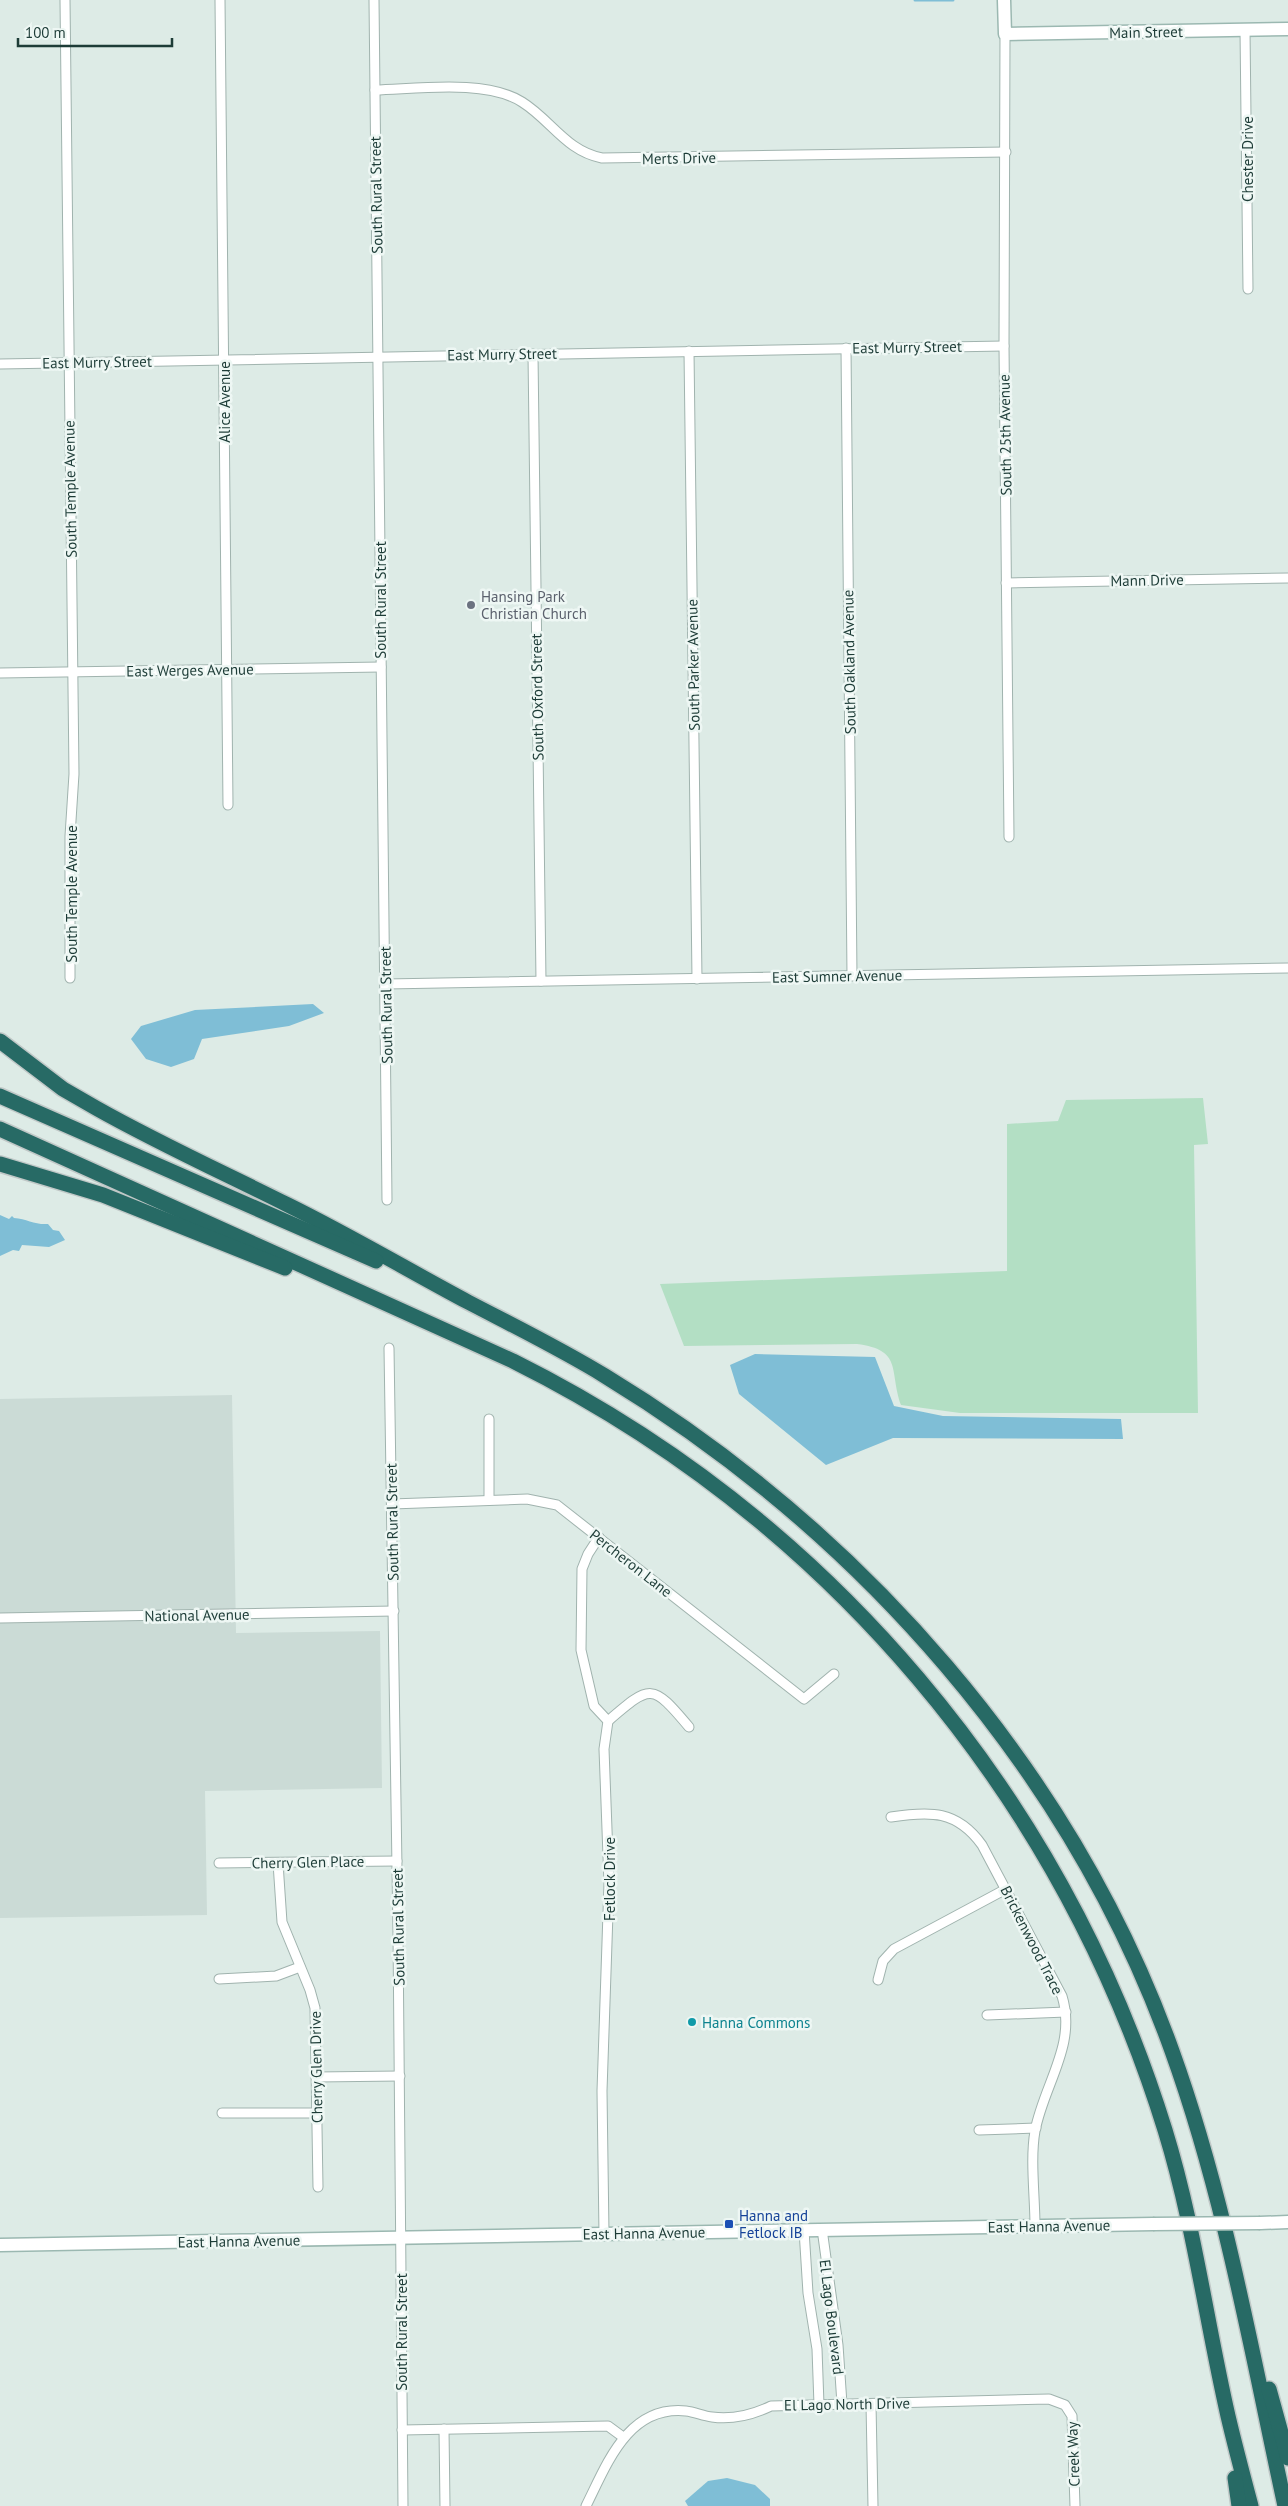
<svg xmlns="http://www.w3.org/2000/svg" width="1288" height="2506" font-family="'PT Sans',sans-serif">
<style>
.built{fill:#cbdbd6}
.green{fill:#b3dfc4}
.water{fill:#7fbed6}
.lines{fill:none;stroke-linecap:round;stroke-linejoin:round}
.stream{stroke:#7fbed6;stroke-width:3}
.street-casing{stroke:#a0b3ae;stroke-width:11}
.secondary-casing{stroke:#9bb8b1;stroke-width:15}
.highway-casing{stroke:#c0c8c7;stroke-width:18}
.street{stroke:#fff;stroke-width:9}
.secondary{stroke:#fff;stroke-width:12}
.highway{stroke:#276a65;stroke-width:15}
.secondary-bridge-casing{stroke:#9bb8b1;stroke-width:15;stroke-linecap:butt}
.secondary-bridge{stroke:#fff;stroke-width:12}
.worship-dot{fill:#6b7280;stroke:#eef7f4;stroke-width:2}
.culture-dot{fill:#0f9aa8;stroke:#eef7f4;stroke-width:2}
.transit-dot{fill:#1a4fb4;stroke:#eef7f4;stroke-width:2}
.labels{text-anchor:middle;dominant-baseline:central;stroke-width:5;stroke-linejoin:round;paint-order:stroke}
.street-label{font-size:15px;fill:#1d3c37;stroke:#eef7f4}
.worship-label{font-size:15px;fill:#5b616d;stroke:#eef7f4;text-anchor:start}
.culture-label{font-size:15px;fill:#0d838f;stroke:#eef7f4;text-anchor:start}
.transit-label{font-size:15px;fill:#164399;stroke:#eef7f4;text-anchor:start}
</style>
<rect width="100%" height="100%" fill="#ddebe6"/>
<path class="built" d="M232 1395 236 1633 380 1631 382 1788 205 1791 207 1915 0 1918V1399Z"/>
<path class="green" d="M1203 1098 1208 1144 1194 1145 1198 1413H960L901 1405C889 1370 903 1350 857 1344L684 1346 660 1284 1007 1271V1124L1058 1121 1066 1100Z"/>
<g class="water">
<path d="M313 1004 324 1013 289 1026 202 1039 194 1059 171 1067 146 1059 131 1039 141 1026 195 1010Z"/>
<path d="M0 1215 9 1219 12 1216 14 1218C27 1219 35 1225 48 1224L53 1230 59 1231 65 1240 49 1247 22 1245 19 1251 13 1250 0 1256Z"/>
<path d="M755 1354 875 1357 894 1406 943 1416 1121 1419 1123 1439 893 1438 826 1465 739 1394 730 1365Z"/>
<path d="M727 2478 755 2485 770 2499V2506H688L685 2501 708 2481Z"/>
</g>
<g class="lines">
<path class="stream" d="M915 0H953"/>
<defs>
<g id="street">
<path d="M65 0 74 774 70 836V978"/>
<path d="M220 0 228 805"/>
<path d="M374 0 387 1200"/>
<path d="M1245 30 1248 289"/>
<path d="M1005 34 1004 346 1009 837"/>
<path d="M375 90C417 89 486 79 522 102 551 120 566 151 602 158L1006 152"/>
<path d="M846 348 852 976"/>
<path d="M689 351 697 979"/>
<path d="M533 354 541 981"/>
<path d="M0 364 1004 346"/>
<path d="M1006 583 1288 578"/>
<path d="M0 673 381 667"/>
<path d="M386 984 1288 968"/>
<path d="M389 1348 398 1933 403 2506"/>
<path d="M489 1419V1500"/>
<path d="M392 1504 527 1499 557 1505 804 1699 834 1674"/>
<path d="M599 1537 588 1554 582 1569 581 1650 594 1706 608 1721 604 1749 609 1883 602 2091 604 2234"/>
<path d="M0 1618 394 1611"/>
<path d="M608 1721C651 1684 652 1683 689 1727"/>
<path d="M891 1817C930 1811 957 1810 982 1845L1062 1996C1077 2045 1044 2084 1035 2131 1030 2159 1035 2197 1035 2226"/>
<path d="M219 1863 397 1861"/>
<path d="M278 1863 282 1922 310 1990 315 2008 318 2187"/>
<path d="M219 1979 276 1976 300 1967"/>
<path d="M878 1980 883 1961 894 1949 1006 1889"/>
<path d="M987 2015 1066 2012"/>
<path d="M316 2077 400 2076"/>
<path d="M222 2113H317"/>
<path d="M979 2130 1036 2128"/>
<path d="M822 2229 838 2345 842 2404"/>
<path d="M804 2230 808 2293 817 2349 819 2405"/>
<path d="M871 2404 873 2506"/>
<path d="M444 2429 445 2506"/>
<path d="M402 2430 608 2426 623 2437"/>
<path d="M586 2506C607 2464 628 2405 686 2411 695 2412 703 2416 712 2417 733 2420 752 2415 771 2406L1049 2399 1065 2405 1072 2416 1075 2506"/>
</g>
<g id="secondary">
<path d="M1004 0 1005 34 1288 29"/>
<path d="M1260 2223 1288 2222"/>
<path d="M0 2245 1153 2224"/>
</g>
<g id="highway">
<path d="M0 1041 63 1089 96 1108C158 1143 224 1173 288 1205 349 1235 408 1270 468 1302 514 1326 561 1349 605 1376 860 1531 1071 1769 1172 2051 1225 2198 1252 2354 1285 2506"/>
<path d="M0 1096 376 1261"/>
<path d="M0 1129 513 1361C828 1518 1061 1794 1165 2130 1194 2224 1206 2320 1228 2416 1235 2446 1243 2476 1251 2506"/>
<path d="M0 1164 103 1195 285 1268"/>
<path d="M1269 2389 1288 2458"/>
<path d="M1235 2478 1239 2506"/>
</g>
</defs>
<use href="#street" class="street-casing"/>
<use href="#secondary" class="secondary-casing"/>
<use href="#highway" class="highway-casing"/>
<use href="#street" class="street"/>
<use href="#secondary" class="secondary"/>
<use href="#highway" class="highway"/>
<defs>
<path id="secondary-bridge" d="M1153 2224 1260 2223"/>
</defs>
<use href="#secondary-bridge" class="secondary-bridge-casing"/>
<use href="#secondary-bridge" class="secondary-bridge"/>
</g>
<circle class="worship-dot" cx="471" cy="605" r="5"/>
<circle class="culture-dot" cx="692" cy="2022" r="5"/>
<rect class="transit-dot" x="724" y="2219" width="10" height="10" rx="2.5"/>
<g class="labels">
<g class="street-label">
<text transform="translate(1146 32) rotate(-1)">Main Street</text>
<text transform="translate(679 158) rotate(-1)">Merts Drive</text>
<text transform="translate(1247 159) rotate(-90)">Chester Drive</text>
<text transform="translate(376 195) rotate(-91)">South Rural Street</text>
<text transform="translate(907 347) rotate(-1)">East Murry Street</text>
<text transform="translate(502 354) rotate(-1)">East Murry Street</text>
<text transform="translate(97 362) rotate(-1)">East Murry Street</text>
<text transform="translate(224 402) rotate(-90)">Alice Avenue</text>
<text transform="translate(1005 435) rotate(-91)">South 25th Avenue</text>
<text transform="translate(70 489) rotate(-91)">South Temple Avenue</text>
<text transform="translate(1147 580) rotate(-1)">Mann Drive</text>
<text transform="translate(380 600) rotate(-90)">South Rural Street</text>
<text transform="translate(849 662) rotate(-91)">South Oakland Avenue</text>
<text transform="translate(693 665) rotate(-91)">South Parker Avenue</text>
<text transform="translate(190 670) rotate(-1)">East Werges Avenue</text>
<text transform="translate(537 697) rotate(-91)">South Oxford Street</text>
<text transform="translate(71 894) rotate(-90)">South Temple Avenue</text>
<text transform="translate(837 976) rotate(-1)">East Sumner Avenue</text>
<text transform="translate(386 1005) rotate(-91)">South Rural Street</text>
<text transform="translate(392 1522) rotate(-91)">South Rural Street</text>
<text transform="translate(631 1563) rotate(38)">Percheron Lane</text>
<text transform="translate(197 1615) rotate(-1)">National Avenue</text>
<text transform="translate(308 1862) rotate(-1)">Cherry Glen Place</text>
<text transform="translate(609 1879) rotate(-90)">Fetlock Drive</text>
<text transform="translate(398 1927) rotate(-91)">South Rural Street</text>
<text transform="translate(1032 1940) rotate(63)">Brickenwood Trace</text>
<text transform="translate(316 2067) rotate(-91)">Cherry Glen Drive</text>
<text transform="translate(1049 2226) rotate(-1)">East Hanna Avenue</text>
<text transform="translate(644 2233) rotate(-1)">East Hanna Avenue</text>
<text transform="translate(239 2241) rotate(-1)">East Hanna Avenue</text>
<text transform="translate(832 2317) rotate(83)">El Lago Boulevard</text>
<text transform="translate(401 2332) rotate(-90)">South Rural Street</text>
<text transform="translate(847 2404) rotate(-1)">El Lago North Drive</text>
<text transform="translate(1073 2454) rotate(-92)">Creek Way</text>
</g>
<g class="worship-label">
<text x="481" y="596">Hansing Park<tspan x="481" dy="17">Christian Church</tspan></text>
</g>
<g class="culture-label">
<text x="702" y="2022">Hanna Commons</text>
</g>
<g class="transit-label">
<text x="739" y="2215">Hanna and<tspan x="739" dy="17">Fetlock IB</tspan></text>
</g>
</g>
<path d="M18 38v8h154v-8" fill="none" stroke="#1d3c37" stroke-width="2.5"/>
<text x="25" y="38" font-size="15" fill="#1d3c37" stroke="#eef7f4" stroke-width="4" paint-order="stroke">100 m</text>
</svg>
